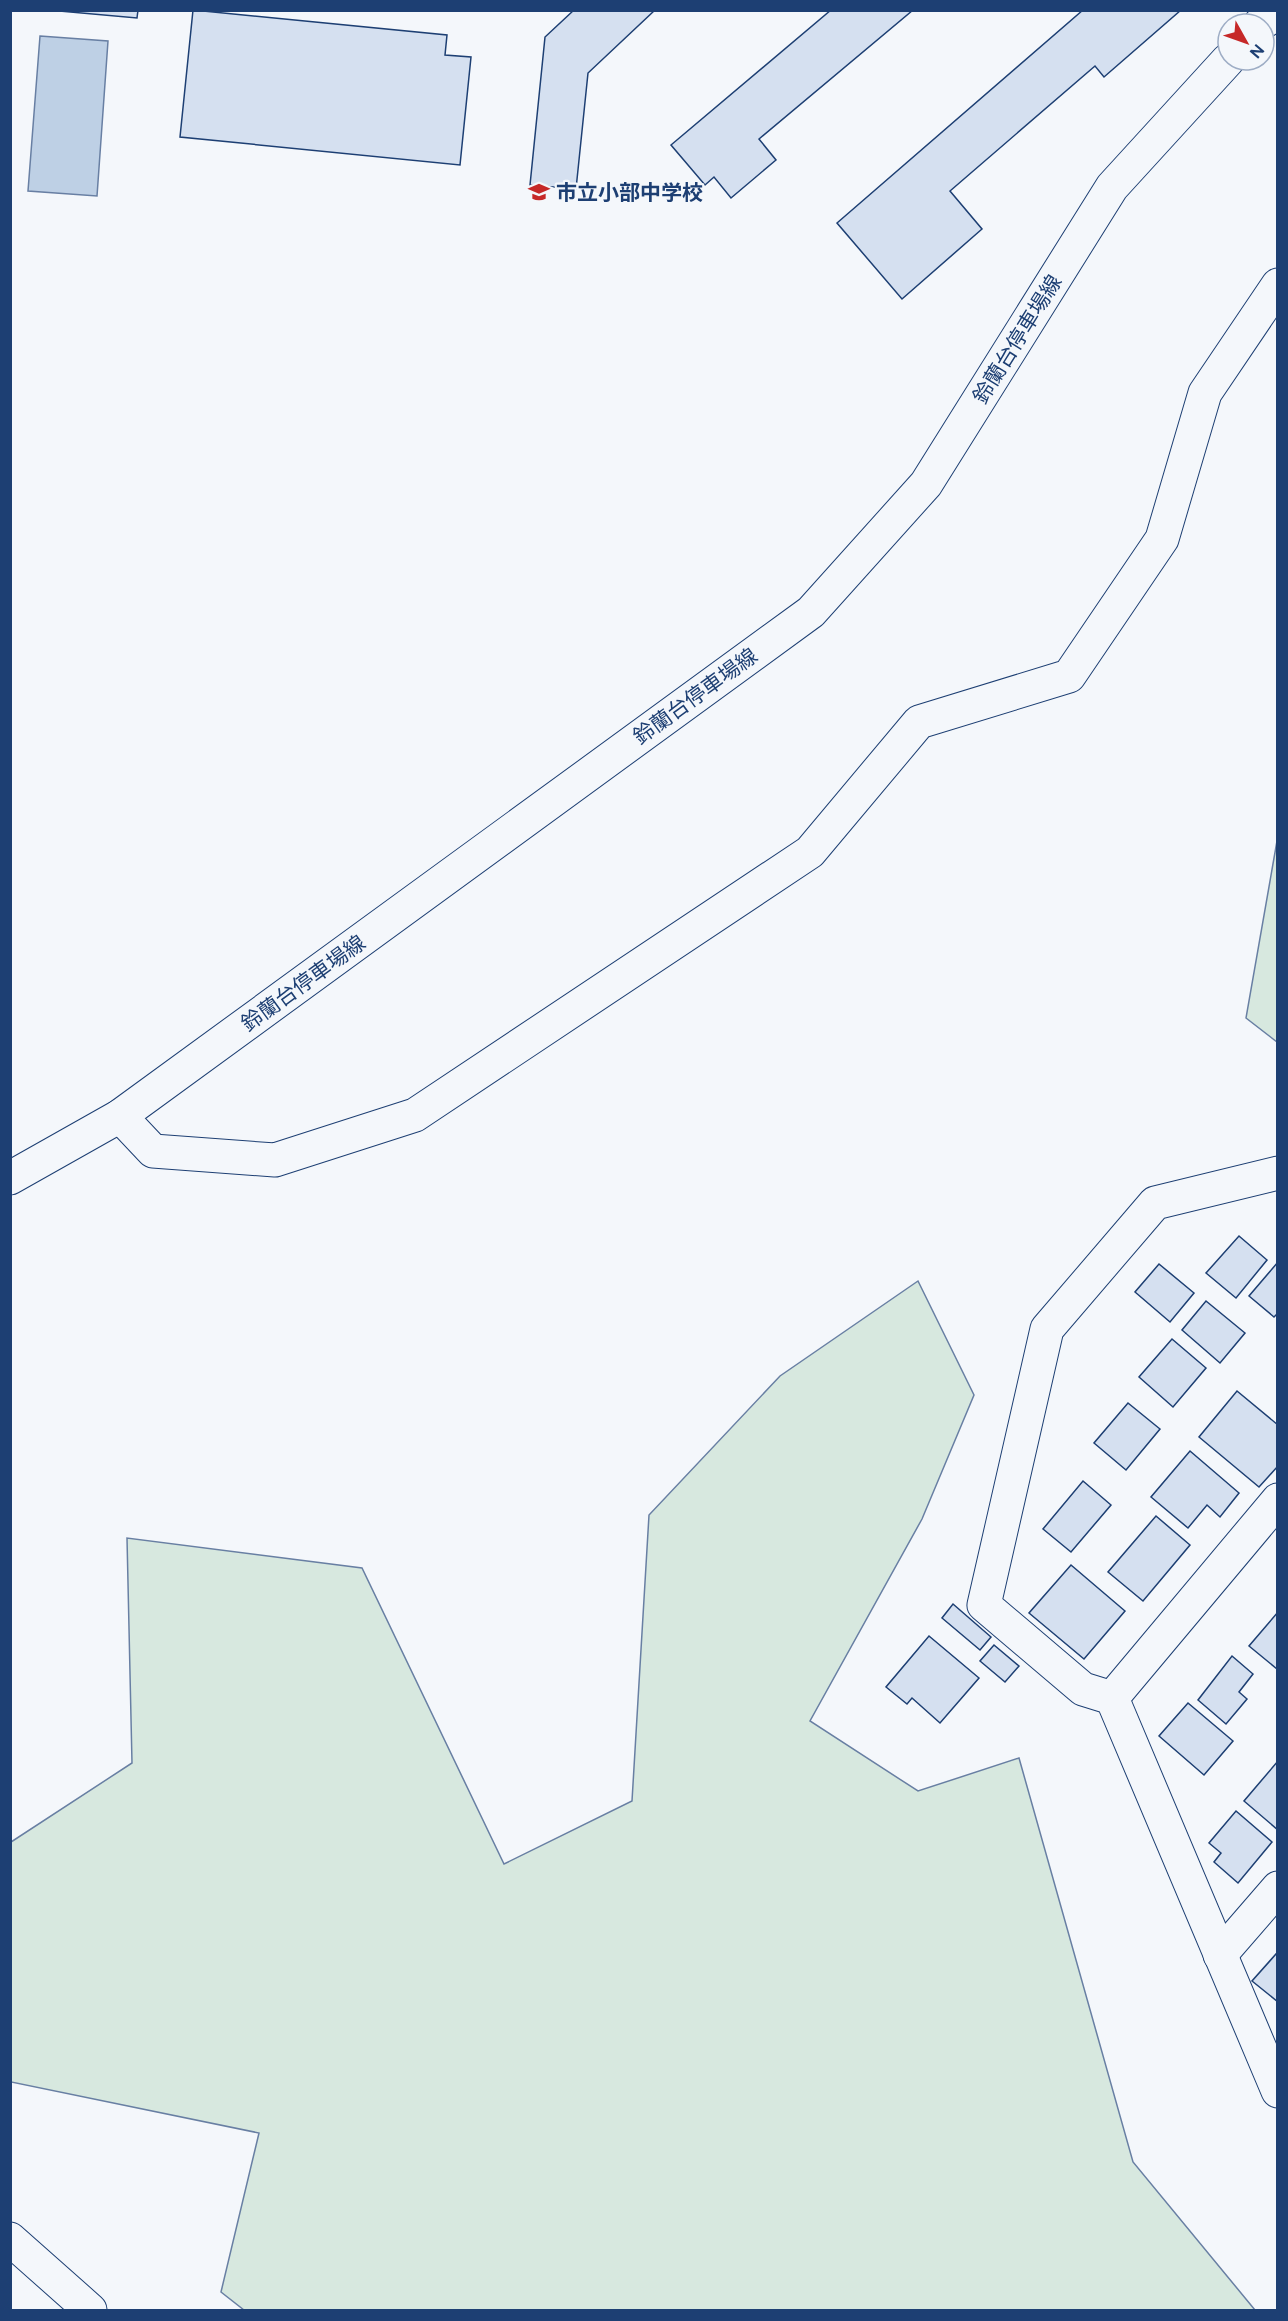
<svg xmlns="http://www.w3.org/2000/svg" width="1288" height="2321" font-family="Figtree,'Noto Sans JP',sans-serif">
<style>
.green{fill:#d7e8df;stroke:#687fa3;stroke-width:1.5}
.water{fill:#bed0e5;stroke:#687fa3;stroke-width:1.5}
.building{fill:#d5e0f0;stroke:#1d3f73;stroke-width:1.5}
.lines{fill:none;stroke-linecap:round;stroke-linejoin:round}
.street-casing{stroke:#1d3f73;stroke-width:35}
.secondary-casing{stroke:#1d3f73;stroke-width:35}
.highway-casing{stroke:#1d3f73;stroke-width:35}
.street{stroke:#f4f7fb;stroke-width:33}
.secondary{stroke:#f4f7fb;stroke-width:33}
.highway{stroke:#f4f7fb;stroke-width:33}
.labels{text-anchor:middle;dominant-baseline:central;stroke-width:4.5;stroke-linejoin:round;paint-order:stroke}
.poi-label{font-size:21px;font-weight:bold;fill:#1d3f73;stroke:#f4f7fb;text-anchor:start}
.street-label{font-size:21px;fill:#1d3f73;stroke:#f4f7fb}
</style>
<rect width="100%" height="100%" fill="#f4f7fb"/>
<g class="green">
<path d="M1277 841V1042L1246 1018Z"/>
<path d="M918 1281 974 1395 922 1519 810 1721 918 1791 1019 1758 1133 2162 1255 2310H244L221 2292 259 2133 11 2082V1842L132 1763 127 1538 362 1568 504 1864 632 1801 649 1515 780 1376Z"/>
</g>
<path class="water" d="M40 36 108 41 97 196 28 191Z"/>
<g class="building">
<path d="M48 10H138L137 18Z"/>
<path d="M193 10 447 35 445 55 471 57 460 165 180 137Z"/>
<path d="M574 10H655L588 73 576 189 530 185 545 37Z"/>
<path d="M831 10H913L759 139 776 160 731 198 714 177 705 185 671 145Z"/>
<path d="M1083 10H1181L1104 77 1095 66 950 191 982 229 902 299 837 223Z"/>
<path d="M1239 1236 1267 1260 1236 1298 1206 1273Z"/>
<path d="M1278 1262V1313L1274 1317 1249 1296Z"/>
<path d="M1159 1264 1194 1293 1170 1322 1135 1292Z"/>
<path d="M1206 1301 1245 1333 1220 1363 1182 1330Z"/>
<path d="M1172 1339 1206 1368 1173 1407 1139 1377Z"/>
<path d="M1237 1391 1278 1425V1466L1259 1487 1199 1437Z"/>
<path d="M1128 1403 1160 1429 1126 1470 1094 1443Z"/>
<path d="M1190 1451 1239 1493 1220 1517 1207 1505 1188 1528 1151 1497Z"/>
<path d="M1083 1481 1111 1505 1071 1552 1043 1529Z"/>
<path d="M1156 1516 1190 1545 1143 1601 1108 1572Z"/>
<path d="M1071 1565 1125 1611 1084 1659 1029 1613Z"/>
<path d="M953 1604 991 1637 980 1650 942 1618Z"/>
<path d="M1278 1612V1668L1277 1669 1249 1646Z"/>
<path d="M929 1636 979 1678 940 1723 912 1698 907 1704 886 1687Z"/>
<path d="M994 1645 1019 1666 1005 1682 980 1661Z"/>
<path d="M1232 1656 1253 1674 1239 1692 1247 1699 1226 1724 1198 1700Z"/>
<path d="M1188 1703 1233 1741 1204 1775 1159 1736Z"/>
<path d="M1278 1761V1830L1244 1801Z"/>
<path d="M1236 1811 1272 1842 1238 1883 1214 1862 1221 1853 1209 1843Z"/>
<path d="M1276 1954 1278 1955V2002L1252 1981Z"/>
</g>
<g class="lines">
<defs>
<g id="street">
<path d="M120 1116 153 1151 275 1160 415 1115 810 852 919 722 1069 676 1162 539 1205 393 1278 285"/>
<path d="M1278 1173 1155 1203 1047 1329 984 1605 1083 1689 1112 1698 1278 2091"/>
<path d="M1112 1698 1278 1500"/>
<path d="M1220 1955 1278 1888"/>
</g>
<g id="secondary">
<path d="M1260 24 1278 13"/>
<path d="M10 1178 120 1116 811 612 926 484 1112 187 1228 60"/>
</g>
<path id="highway" d="M10 2239 90 2310"/>
</defs>
<use href="#street" class="street-casing"/>
<use href="#secondary" class="secondary-casing"/>
<use href="#highway" class="highway-casing"/>
<use href="#street" class="street"/>
<use href="#secondary" class="secondary"/>
<use href="#highway" class="highway"/>
</g>
<defs>
<symbol id="school-bare" viewBox="-9 -9 18 18"><path d="M0-5L7-2L0 1L-7-2ZM-4 1L0 2.5L4 1V4Q0 6-4 4Z" fill="#c62828" stroke="#f4f7fb" stroke-width="2.5" paint-order="stroke"/></symbol>
</defs>
<g fill-rule="evenodd">
<use href="#school-bare" x="524" y="177" width="30" height="30"/>
</g>
<g class="labels">
<g class="poi-label">
<text x="556" y="192">市立小部中学校</text>
</g>
<g class="street-label">
<text transform="translate(1017 339) rotate(-58)">鈴蘭台停車場線</text>
<text transform="translate(695 696) rotate(-36)">鈴蘭台停車場線</text>
<text transform="translate(303 983) rotate(-36)">鈴蘭台停車場線</text>
</g>
</g>
<rect width="1288" height="2321" fill="none" stroke="#1d3f73" stroke-width="24"/>
<g transform="translate(1246 42) rotate(130)"><circle r="28" fill="#f4f7fb" stroke="#9eadc5" stroke-width="1.5"/>
<path d="M0-4.5L10 22L0 15L-10 22Z" fill="#c62828"/>
<text y="-9" font-size="16" font-weight="bold" text-anchor="middle" fill="#1d3f73">N</text>
</g>
</svg>
